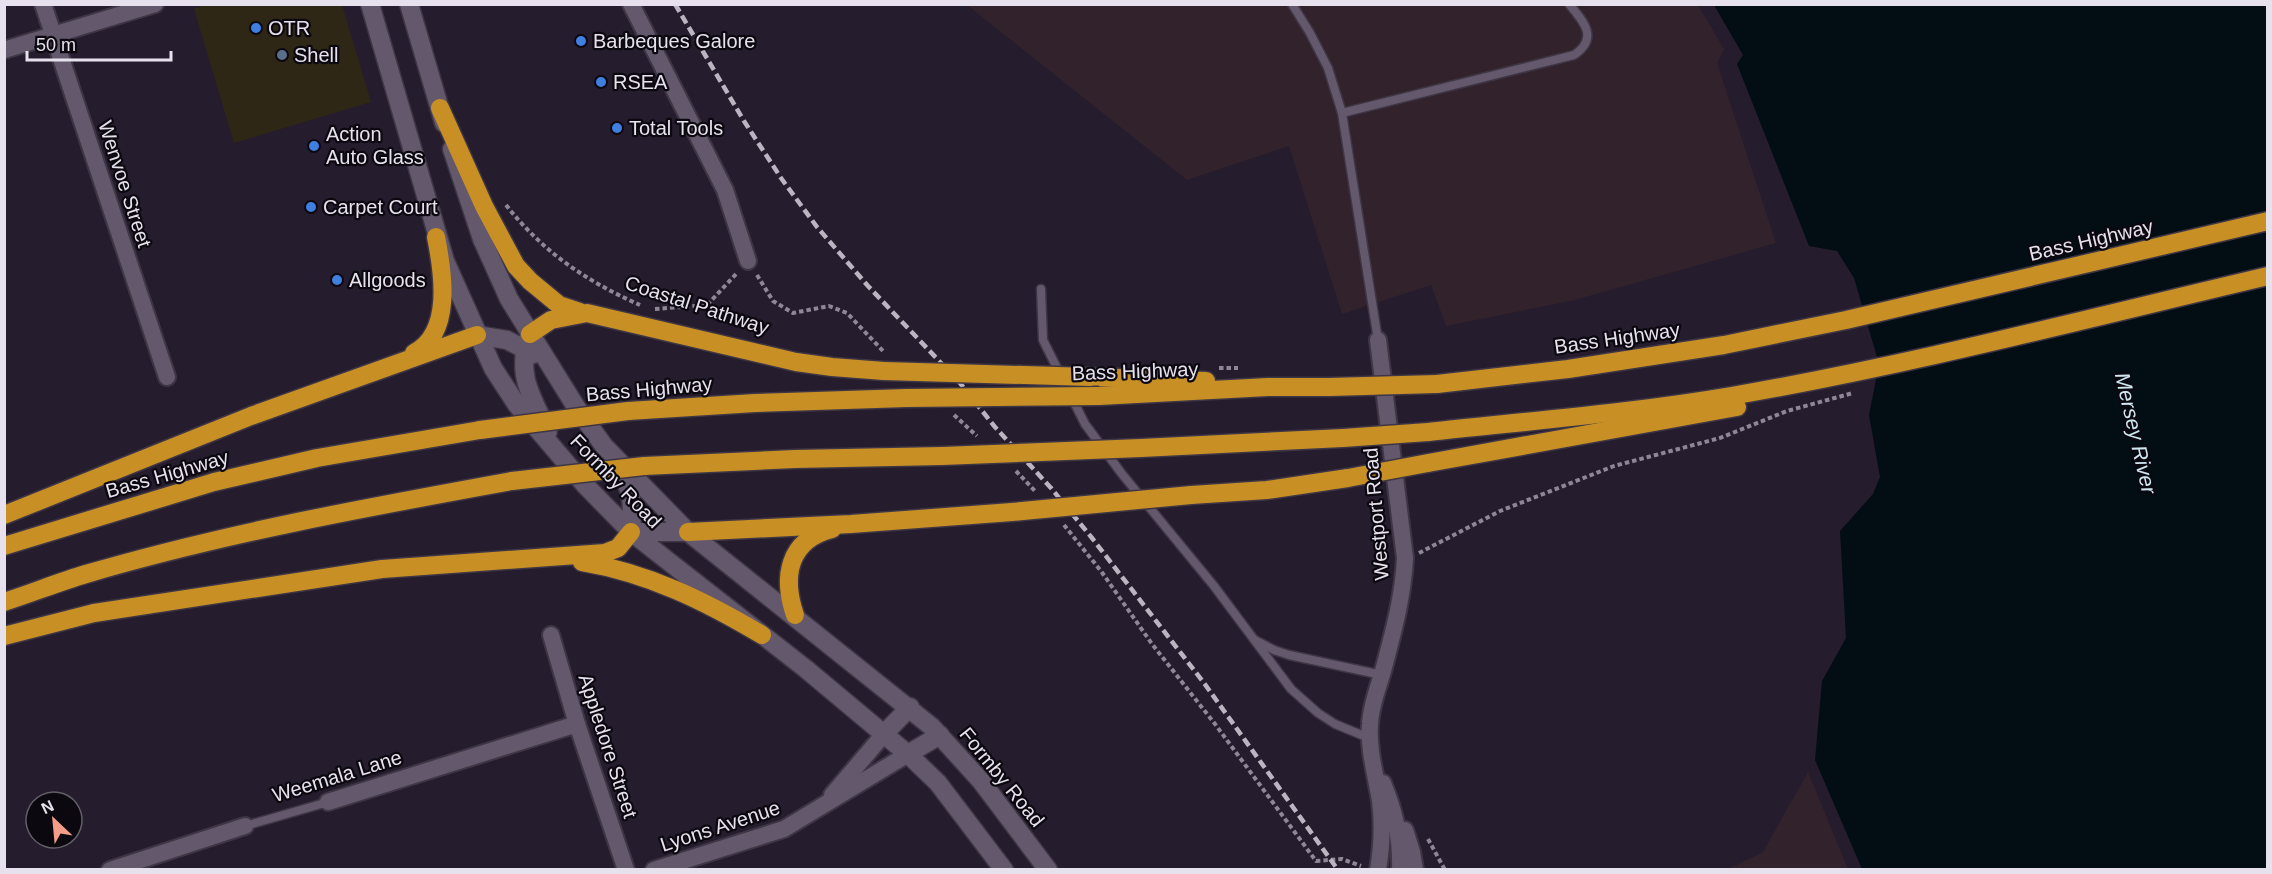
<svg xmlns="http://www.w3.org/2000/svg" width="2272" height="874" font-family="Arial,sans-serif">
<style>
.commercial{fill:#2f2716}
.industrial{fill:#32222c}
.water{fill:#020e13}
.lines{fill:none;stroke-linecap:round;stroke-linejoin:round}
.service-casing{stroke:#3e3645;stroke-width:11}
.minor-casing{stroke:#3e3645;stroke-width:20}
.secondary-casing{stroke:#3e3645;stroke-width:21}
.motorway-casing{stroke:#3e3645;stroke-width:21}
.path{stroke:#8e8795;stroke-width:4;stroke-dasharray:4.5 3;stroke-linecap:butt}
.service{stroke:#63586c;stroke-width:8}
.minor{stroke:#63586c;stroke-width:16}
.secondary{stroke:#63586c;stroke-width:18}
.motorway{stroke:#c78f24;stroke-width:18}
.rail{stroke:#bbb4c1;stroke-width:4.5;stroke-dasharray:9 4.5;stroke-linecap:butt}
.motorway-bridge-casing{stroke:#3e3645;stroke-width:21;stroke-linecap:butt}
.motorway-bridge{stroke:#c78f24;stroke-width:18}
.shop-dot{fill:#3f7fe0;stroke:#0c0810;stroke-width:2}
.service-dot{fill:#5c6f8a;stroke:#0c0810;stroke-width:2}
.labels{text-anchor:middle;dominant-baseline:central;stroke-width:4.5;stroke-linejoin:round;paint-order:stroke}
.poi-label{font-size:20px;fill:#e7e1ed;stroke:#0c0810;text-anchor:start}
.street-label{font-size:20px;fill:#e7e1ed;stroke:#0c0810}
.water-label{font-size:21px;font-style:italic;fill:#cee7f1;stroke:#0c0810}
</style>
<rect width="100%" height="100%" fill="#251c2d"/>
<path class="commercial" d="M208 4 342 5 371 102 234 143 194 9Z"/>
<g class="industrial">
<path d="M967 5H1698L1724 49 1717 63 1776 243 1575 300 1446 326 1431 285 1342 314 1289 146 1187 180Z"/>
<path d="M1808 772 1848 869H1728L1763 852Z"/>
</g>
<path class="water" d="M1714 5H2267V869H1862L1815 760 1822 681 1846 638 1840 531 1873 494 1880 477 1869 415 1879 364 1854 278 1837 251 1809 246 1737 64 1743 55Z"/>
<g class="lines">
<defs>
<g id="service">
<path d="M1292 4 1310 33 1328 68 1342 113 1378 340"/>
<path d="M1342 113 1574 55C1599 38 1584 22 1569 4"/>
<path d="M1041 289 1043 340 1085 424 1122 474 1214 586 1291 689 1318 713 1335 724 1369 738"/>
<path d="M1255 640 1274 650 1289 655 1382 675"/>
<path d="M245 826 328 802"/>
</g>
<g id="minor">
<path d="M43 4 167 377"/>
<path d="M631 4 725 190 748 261"/>
<path d="M4 50 155 4"/>
<path d="M1378 340 1405 558C1403 598 1393 633 1383 671 1378 688 1371 705 1370 724 1368 750 1376 776 1380 801 1383 825 1382 846 1378 870"/>
<path d="M551 635 577 724 626 870"/>
<path d="M1383 783C1395 812 1401 838 1400 870"/>
<path d="M832 795 884 734"/>
<path d="M328 802 577 724"/>
<path d="M1405 830 1412 852 1415 870"/>
<path d="M110 870 245 826"/>
<path d="M654 870 784 829 908 754"/>
</g>
<g id="secondary">
<path d="M370 4 445 261 493 368 517 405 585 485 631 532 806 669 910 756 938 783 1004 870"/>
<path d="M409 4 444 123"/>
<path d="M452 149 482 239 509 299 576 407 604 446 688 532 932 727 981 781 1048 870"/>
<path d="M530 334C515 373 531 396 548 431"/>
<path d="M477 335 507 340 534 354"/>
<path d="M620 470C633 491 633 508 631 532"/>
<path d="M631 532H688"/>
<path d="M884 734 910 707"/>
<path d="M908 754 940 735"/>
</g>
<g id="motorway">
<path d="M440 108 484 206 516 266 530 281 559 305 580 312"/>
<path d="M530 334 551 320 587 313 796 362 832 367 884 371"/>
<path d="M414 353C453 333 443 272 436 237"/>
<path d="M1090 377 1206 381"/>
<path d="M1437 384 1568 369 1724 345 1846 320 2268 221"/>
<path d="M1099 396 1268 387H1329"/>
<path d="M628 411 755 403 907 398"/>
<path d="M1428 432C1529 421 1631 413 1731 396 1911 365 2089 318 2268 276"/>
<path d="M1141 448 1343 438"/>
<path d="M1428 463 1737 407"/>
<path d="M644 466 795 459 942 456"/>
<path d="M1191 495 1267 490 1348 478"/>
<path d="M4 515 251 416 477 335"/>
<path d="M688 532 851 524 1012 512"/>
<path d="M4 546 214 482 317 458 480 430"/>
<path d="M582 562C648 573 705 601 762 635"/>
<path d="M4 602C32 593 59 582 86 574 226 533 369 507 512 481"/>
<path d="M795 615C782 577 788 540 832 529"/>
<path d="M4 636 94 613 382 569 605 553 618 548 631 532"/>
</g>
</defs>
<use href="#service" class="service-casing"/>
<use href="#minor" class="minor-casing"/>
<use href="#secondary" class="secondary-casing"/>
<use href="#motorway" class="motorway-casing"/>
<g class="path">
<path d="M506 205C543 252 586 281 640 305"/>
<path d="M757 275 773 301 793 313 829 306 847 313 884 352"/>
<path d="M655 309 707 305 738 272"/>
<path d="M1219 368H1238"/>
<path d="M954 415 977 436"/>
<path d="M1016 471 1036 492"/>
<path d="M1064 525 1101 571 1152 644 1215 724 1316 861 1342 859 1361 866"/>
<path d="M1419 553 1500 511 1614 466 1720 438 1787 411 1853 393"/>
<path d="M1428 839 1445 870"/>
</g>
<use href="#service" class="service"/>
<use href="#minor" class="minor"/>
<use href="#secondary" class="secondary"/>
<use href="#motorway" class="motorway"/>
<path class="rail" d="M675 4 744 121 781 178 817 227 868 286 960 383 995 427 1051 488 1092 538 1204 683 1338 870"/>
<defs>
<g id="motorway-bridge">
<path d="M884 371 1090 377"/>
<path d="M1329 387 1437 384"/>
<path d="M907 398 1099 396"/>
<path d="M480 430 628 411"/>
<path d="M1343 438 1428 432"/>
<path d="M942 456 1141 448"/>
<path d="M1348 478 1428 463"/>
<path d="M512 481 644 466"/>
<path d="M1012 512 1191 495"/>
</g>
</defs>
<use href="#motorway-bridge" class="motorway-bridge-casing"/>
<use href="#motorway-bridge" class="motorway-bridge"/>
</g>
<g class="shop-dot">
<circle cx="256" cy="28" r="6"/>
<circle cx="581" cy="41" r="6"/>
<circle cx="601" cy="82" r="6"/>
<circle cx="617" cy="128" r="6"/>
<circle cx="314" cy="146" r="6"/>
<circle cx="311" cy="207" r="6"/>
<circle cx="337" cy="280" r="6"/>
</g>
<circle class="service-dot" cx="282" cy="55" r="6"/>
<g class="labels">
<g class="poi-label">
<text x="268" y="28">OTR</text>
<text x="593" y="41">Barbeques Galore</text>
<text x="294" y="55">Shell</text>
<text x="613" y="82">RSEA</text>
<text x="629" y="128">Total Tools</text>
<text x="326" y="134">Action<tspan x="326" dy="23">Auto Glass</tspan></text>
<text x="323" y="207">Carpet Court</text>
<text x="349" y="280">Allgoods</text>
</g>
<g class="street-label">
<text transform="translate(125 184) rotate(72)">Wenvoe Street</text>
<text transform="translate(2091 240) rotate(-13)">Bass Highway</text>
<text transform="translate(697 305) rotate(18)">Coastal Pathway</text>
<text transform="translate(1617 338) rotate(-8)">Bass Highway</text>
<text transform="translate(1135 371) rotate(-2)">Bass Highway</text>
<text transform="translate(649 389) rotate(-5)">Bass Highway</text>
<text transform="translate(167 474) rotate(-16)">Bass Highway</text>
<text transform="translate(616 481) rotate(46)">Formby Road</text>
<text transform="translate(1376 514) rotate(-95)">Westport Road</text>
<text transform="translate(608 746) rotate(72)">Appledore Street</text>
<text transform="translate(337 776) rotate(-17)">Weemala Lane</text>
<text transform="translate(1002 777) rotate(51)">Formby Road</text>
<text transform="translate(720 826) rotate(-18)">Lyons Avenue</text>
</g>
<g class="water-label">
<text transform="translate(2136 433) rotate(77)">Mersey River</text>
</g>
</g>
<rect width="2272" height="874" fill="none" stroke="#e7e1ed" stroke-width="12"/>
<g transform="translate(54 820) rotate(334)"><circle r="28" fill="#0c0810" stroke="#645f68" stroke-width="1.5"/>
<path d="M0-4.5L10 22L0 15L-10 22Z" fill="#f49e89"/>
<text y="-9" font-size="16" font-weight="bold" text-anchor="middle" fill="#e7e1ed">N</text>
</g>
<path d="M27 51v9h144v-9" fill="none" stroke="#e7e1ed" stroke-width="3"/>
<text x="36" y="51" font-size="18" fill="#e7e1ed" stroke="#0c0810" stroke-width="4.5" paint-order="stroke">50 m</text>
</svg>
